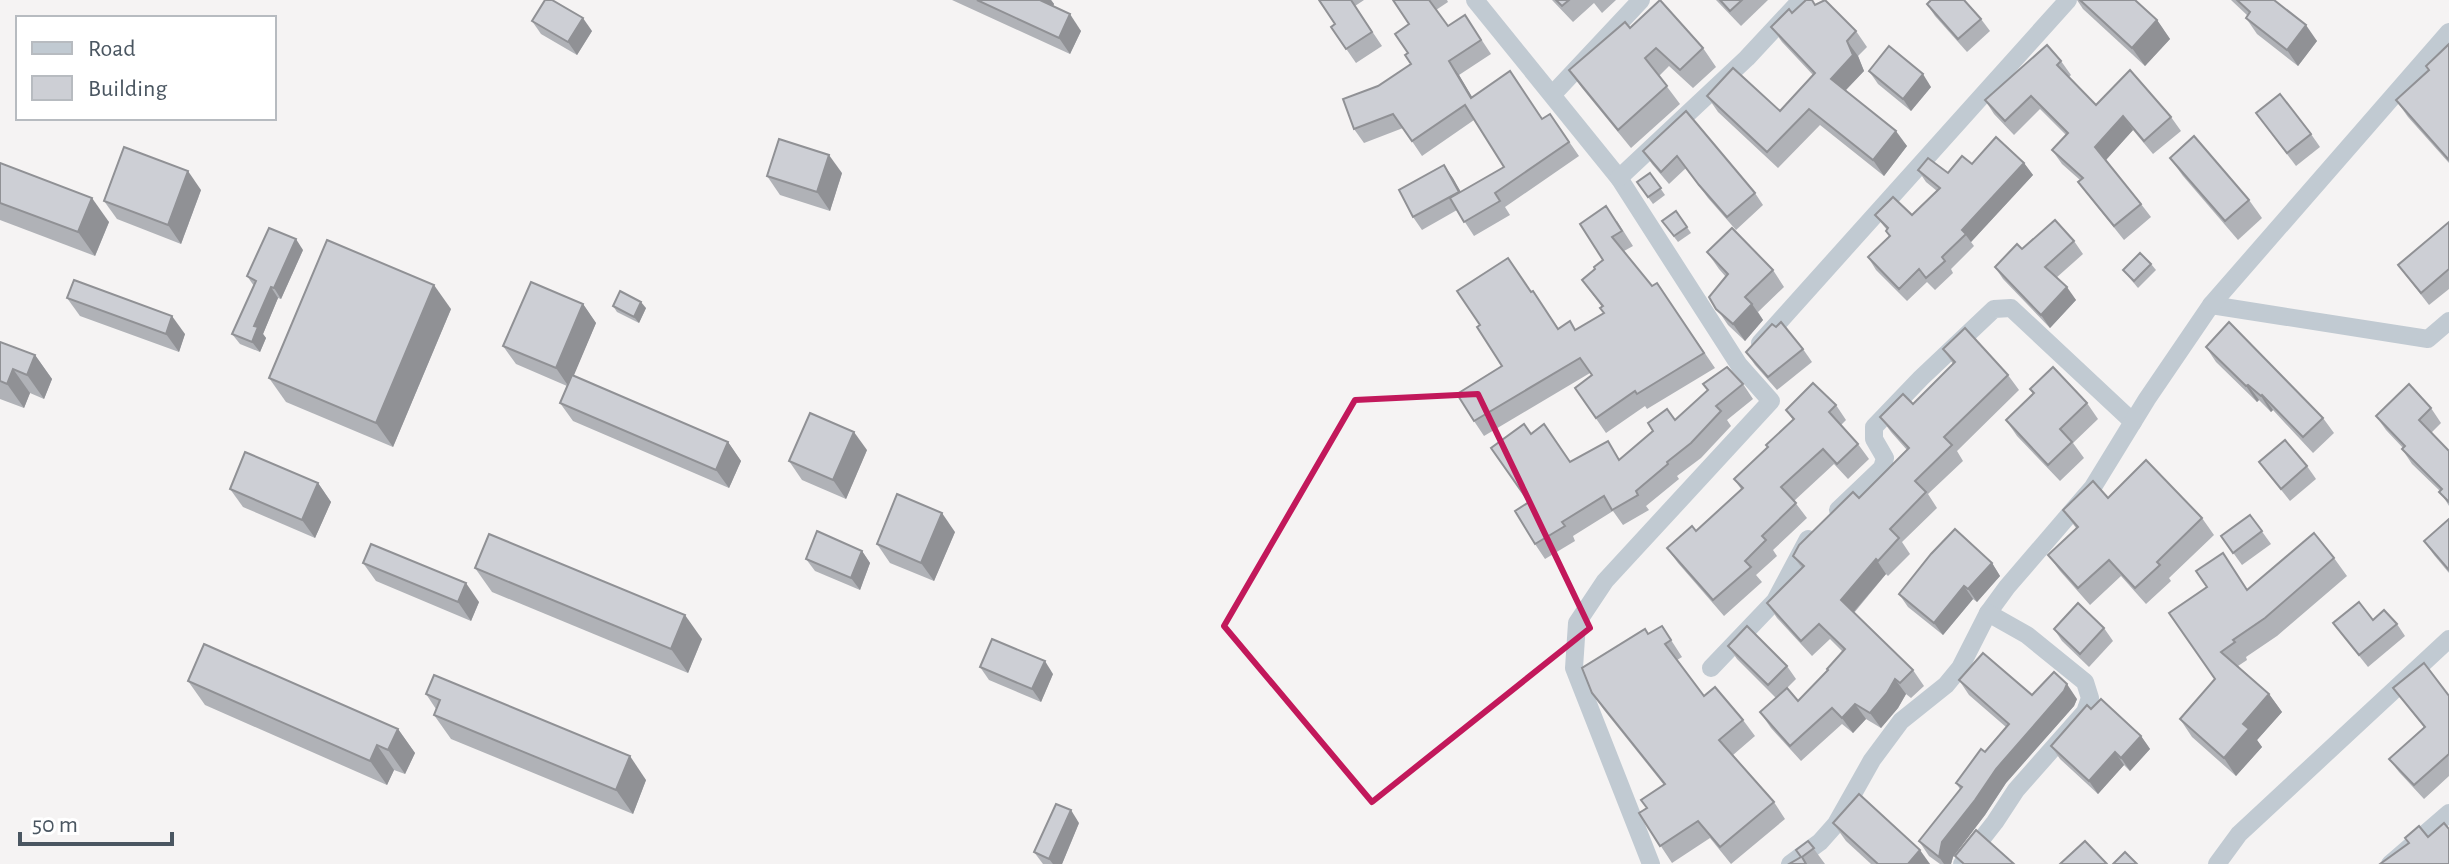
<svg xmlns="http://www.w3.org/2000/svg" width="2449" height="864" font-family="'Alegreya Sans',sans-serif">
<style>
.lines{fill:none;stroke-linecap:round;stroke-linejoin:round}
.minor{stroke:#c1cad2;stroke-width:18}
.wall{fill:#b0b2b7}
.shaded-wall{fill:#909195}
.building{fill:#cdcfd5;stroke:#909195;stroke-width:2}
.marked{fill:none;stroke:#c2185b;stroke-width:6;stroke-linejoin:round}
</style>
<rect width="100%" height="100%" fill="#f5f3f3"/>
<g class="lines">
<g class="minor">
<path d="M1475 0 1619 178 1739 365 1771 401 1605 581 1577 623 1574 668 1651 864"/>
<path d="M1553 94 1641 0"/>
<path d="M1619 178 1747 58 1801 0"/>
<path d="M2211 305 2428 339 2449 321"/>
<path d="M1760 343 2068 0"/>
<path d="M1838 510 1882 468 1885 458 1874 439V427L1921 378 1994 309 2011 308 2133 422"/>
<path d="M1711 668 1775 601 1808 539"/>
<path d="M1790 864 1820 842 1836 824 1872 760 1901 721 1946 685 1960 668 1988 613 2007 587 2093 487 2147 399 2211 305 2449 32"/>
<path d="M1962 864 1995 822 2016 790 2085 712 2090 698 2085 682 2027 635 1988 613"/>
<path d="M2217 864 2239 834 2449 639"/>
<path d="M2390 864 2449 813"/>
</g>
</g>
<g class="wall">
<path d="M952 0H1051L1054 4 1053 6 1081 31 1070 54Z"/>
<path d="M1319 0H1364L1355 6 1382 46 1356 63 1331 27 1335 24Z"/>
<path d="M1393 0H1447L1448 2 1436 10 1448 26 1465 15 1491 54 1459 75 1472 97 1542 119 1550 114 1579 156 1505 207 1510 215 1474 236 1457 210 1422 230 1413 217 1444 165 1461 192 1504 167 1474 120 1422 156 1403 128 1364 143 1354 129 1378 86 1411 64 1408 53 1409 24Z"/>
<path d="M1552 0H1616L1602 13 1594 3 1573 22Z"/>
<path d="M1716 0H1768L1741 26Z"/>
<path d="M2077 0H2135L2157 20 2170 39 2145 66 2083 9Z"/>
<path d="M2231 0H2274L2317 41 2298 66 2257 34 2246 18 2248 16Z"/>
<path d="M1816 4 1856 31 1867 47 1858 56 1864 71 1846 90 1907 146 1884 176 1820 125 1778 168 1718 112 1707 96 1780 111 1813 75 1782 42 1771 27 1792 13Z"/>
<path d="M1927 4 1981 19 1990 31 1967 52 1935 16Z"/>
<path d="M532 21 592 31 577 55 541 34Z"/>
<path d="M1630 28 1703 48 1716 67 1693 88 1669 66 1659 76 1680 104 1631 148 1582 88 1569 70Z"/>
<path d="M2449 44V163L2408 117 2396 100 2429 70 2426 66Z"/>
<path d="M2061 61 2071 75 2069 77 2096 105 2171 117 2181 131 2153 154 2133 130 2106 160 2141 204 2151 217 2124 240 2088 195 2078 182 2080 180 2062 164 2052 150 2066 135 2040 109 2014 135 1994 114 1985 100Z"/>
<path d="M1869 71 1931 87 1911 111 1878 84Z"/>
<path d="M1686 111 1755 193 1763 205 1736 230 1708 198 1686 168 1669 184 1652 164 1643 151Z"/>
<path d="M2256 113 2311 134 2320 147 2296 166Z"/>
<path d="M2170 158 2249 200 2262 218 2238 240 2183 176Z"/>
<path d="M0 163 109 222 95 256 0 220Z"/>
<path d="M2024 163 2033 175 1971 242 1974 246 1951 269 1953 273 1935 290 1927 282 1907 301 1876 270 1868 257 1889 236 1886 231 1887 230 1875 215H1912L1937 191 1926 182 1918 170 1948 173 1972 164Z"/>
<path d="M842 173 830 211 780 195 767 176Z"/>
<path d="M1650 173 1665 195 1653 204 1637 182Z"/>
<path d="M201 190 181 244 117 219 104 201Z"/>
<path d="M1676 211 1691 233 1678 242 1662 221Z"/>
<path d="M1617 221 1633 246 1624 251 1652 286 1657 283 1715 368 1647 409 1645 406 1606 433 1575 388 1592 375 1590 373 1484 436 1474 421 1502 366 1531 292 1533 291 1558 328 1576 330 1604 313 1602 307 1582 280 1595 269 1603 260Z"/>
<path d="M2449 222V289L2429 305 2398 265Z"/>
<path d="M2074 241 2083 254 2056 278 2076 300 2050 328 2003 279 1995 267 2022 249Z"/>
<path d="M303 250 281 299 278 298 263 334 266 338 260 352 240 344 232 334 254 286 247 276Z"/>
<path d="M1707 252 1773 270 1784 287 1758 312 1763 320 1745 341 1728 325 1709 297 1726 277 1719 269Z"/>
<path d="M2151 264 2156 270 2138 288 2123 270Z"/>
<path d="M67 298 185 334 179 352 80 316Z"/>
<path d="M583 304 596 323 573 376 728 442 741 461 729 488 573 421 560 403 567 386 516 364 503 346Z"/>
<path d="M613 306 646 308 639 323 617 312Z"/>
<path d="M451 309 393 447 286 402 269 378Z"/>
<path d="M1776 327 1803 349 1812 362 1777 390 1755 365 1746 352Z"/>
<path d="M0 342 35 355 52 379 44 399 30 393 24 408 0 399Z"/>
<path d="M2206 347 2323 418 2334 433 2313 453 2273 410 2271 412 2259 400 2257 402 2216 362Z"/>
<path d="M1943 349 2008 375 2019 390 1957 451 1963 461 1928 494 1937 508 1902 542 1910 554 1888 576 1886 574 1854 613 1913 670 1924 686 1911 698 1906 694 1898 708 1881 728 1866 719 1853 733 1842 724 1801 761 1771 728 1760 712 1776 698 1737 659 1728 646 1787 666 1796 679 1780 695 1798 701 1828 670 1843 652 1830 639 1812 656 1777 618 1767 603 1802 568 1793 556 1859 498 1907 450 1891 432 1880 417 1913 404 1953 364Z"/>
<path d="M1743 384 1753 399 1727 420 1731 426 1701 458 1677 476 1679 479 1646 506 1649 510 1623 525 1613 511 1573 536 1575 541 1545 559 1535 544 1529 502 1531 434 1570 462 1620 459 1653 431Z"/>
<path d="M2030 389 2087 403 2098 419 2073 443 2084 458 2060 481 2017 436 2006 420 2033 394Z"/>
<path d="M1836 405 1846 420 1841 425 1858 444 1869 459 1848 479 1834 464 1794 501 1807 518 1773 550 1777 556 1756 575 1762 582 1724 616 1678 563 1667 548 1696 531 1741 489 1734 479 1767 448 1793 420 1786 410Z"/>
<path d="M2431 408 2441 423 2431 433 2449 451V506L2440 491 2412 464 2402 449 2403 448 2386 430 2376 416Z"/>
<path d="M867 450 846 499 802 480 789 461Z"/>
<path d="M2259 462 2307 466 2316 479 2290 501Z"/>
<path d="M318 483 331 502 315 538 243 507 230 489Z"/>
<path d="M2108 498 2202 518 2214 535 2169 578 2171 581 2146 604 2121 576 2090 605 2060 571 2048 555 2076 528 2063 510Z"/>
<path d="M2250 515 2271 544 2242 565 2221 536Z"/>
<path d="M2449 518V573L2434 555 2424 541Z"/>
<path d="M955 532 934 581 890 563 877 544Z"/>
<path d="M862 551 870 563 860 590 815 571 806 559Z"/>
<path d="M2334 558 2347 576 2277 636 2246 657 2247 660 2238 666 2269 694 2282 712 2257 740 2262 747 2236 776 2192 737 2180 719 2215 679 2169 613 2247 590Z"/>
<path d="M363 563 479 602 471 621 376 581Z"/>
<path d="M1992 563 2000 576 1977 602 1973 599 1943 635 1908 607 1899 594Z"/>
<path d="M475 568 702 639 688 673 492 592Z"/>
<path d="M2373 620 2397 624 2405 636 2368 667 2333 623Z"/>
<path d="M1662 626 1682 657 1677 660 1704 696 1743 720 1755 736 1733 755 1774 802 1785 819 1731 864 1710 838 1672 863 1639 813 1647 808 1664 785 1604 710 1592 693 1649 634Z"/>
<path d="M2104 628 2113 641 2089 667 2062 641 2054 629Z"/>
<path d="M980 667 1053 674 1041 702 989 680Z"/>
<path d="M1959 680 2032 695 2077 699 2074 706 2006 783 1985 815 1953 857 1951 864H1940L1929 856 1919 841 1960 789 1956 783 2006 727 1969 695Z"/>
<path d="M188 681 398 729 415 753 405 774 394 770 387 785 205 705Z"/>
<path d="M2393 688 2449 696V776L2424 799 2399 772 2389 759 2424 727Z"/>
<path d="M426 694 646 780 633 814 451 739 434 715 436 709Z"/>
<path d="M2091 709 2141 736 2150 749 2130 771 2124 765 2098 794 2060 759 2051 746Z"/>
<path d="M1079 823 1062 864H1043L1034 852Z"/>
<path d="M1833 823 1930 864H1871L1846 841Z"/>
<path d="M1808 841 1825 864H1789L1800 857Z"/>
</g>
<g class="shaded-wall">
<path d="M1038 0H1051L1054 4 1049 16Z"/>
<path d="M1070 14 1081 31 1070 54 1059 38Z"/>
<path d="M583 18 592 31 577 55 568 42Z"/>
<path d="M2157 20 2170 39 2145 66 2132 48Z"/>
<path d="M2306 25 2317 41 2298 66 2287 50Z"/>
<path d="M1847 41 1858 56 1864 71 1842 94 1831 79Z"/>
<path d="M1449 61 1459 75 1481 112 1471 98Z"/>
<path d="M1923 74 1931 87 1911 111 1903 99Z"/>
<path d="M2123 116 2133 130 2105 161 2095 147Z"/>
<path d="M1896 131 1907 146 1884 176 1873 160Z"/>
<path d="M829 155 842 173 830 211 817 192Z"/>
<path d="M2024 163 2033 175 1971 242 1962 230Z"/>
<path d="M1444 165 1453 178 1468 205 1459 192Z"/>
<path d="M188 171 201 190 181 244 168 225Z"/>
<path d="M92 198 109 222 95 256 78 232Z"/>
<path d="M296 239 303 250 281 299 274 288Z"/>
<path d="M434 285 451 309 393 447 376 423Z"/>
<path d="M271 287 278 298 263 334 266 338 260 352 252 342 254 326Z"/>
<path d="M2067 287 2076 300 2050 328 2041 315Z"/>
<path d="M641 302 646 308 639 323 634 317Z"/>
<path d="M583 304 596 323 569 387 556 368Z"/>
<path d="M1752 304 1763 320 1745 341 1733 324Z"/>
<path d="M172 316 185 334 179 352 166 334Z"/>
<path d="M35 355 52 379 44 399 27 375Z"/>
<path d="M13 369 30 393 24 408 7 384Z"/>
<path d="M2248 385 2259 400 2257 402 2246 386Z"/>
<path d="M2262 395 2273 410 2271 412 2261 396Z"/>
<path d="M854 432 867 450 846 499 833 480Z"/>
<path d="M728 442 741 461 729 488 716 470Z"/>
<path d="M318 483 331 502 315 538 302 520Z"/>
<path d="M942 513 955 532 934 581 921 563Z"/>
<path d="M862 551 870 563 860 590 851 578Z"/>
<path d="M1876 559 1886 574 1851 615 1841 600Z"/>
<path d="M1992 563 2000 576 1977 602 1968 589Z"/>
<path d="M466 583 479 602 471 621 458 602Z"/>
<path d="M1964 586 1973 599 1943 635 1934 623Z"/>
<path d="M685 615 702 639 688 673 671 649Z"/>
<path d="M1045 661 1053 674 1041 702 1032 689Z"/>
<path d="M1895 679 1906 694 1898 708 1881 728 1870 713Z"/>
<path d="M2067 684 2077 699 2074 706 2006 783 1985 815 1953 857 1951 864H1944L1939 857 1942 842 1996 769Z"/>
<path d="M2269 694 2282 712 2257 740 2262 747 2236 776 2224 758 2243 724Z"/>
<path d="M1855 704 1866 719 1853 733 1842 718Z"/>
<path d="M398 729 415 753 405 774 388 750Z"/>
<path d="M2141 736 2150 749 2130 771 2121 758Z"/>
<path d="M377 745 394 770 387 785 370 761Z"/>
<path d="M2115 752 2124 765 2098 794 2089 781Z"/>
<path d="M630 756 646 780 633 814 616 790Z"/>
<path d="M1071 810 1079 823 1062 864H1053L1049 859Z"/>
<path d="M1920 850 1930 864H1908Z"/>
</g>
<g class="building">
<path d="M545 0H552L583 18 568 42 532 21Z"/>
<path d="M977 0H1040L1070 14 1059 38Z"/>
<path d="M1319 0H1351L1372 32 1346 49 1331 27 1335 24Z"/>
<path d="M1393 0H1429L1448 26 1465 15 1481 40 1449 61 1471 98 1510 71 1542 119 1550 114 1569 142 1495 193 1500 201 1464 222 1450 198 1504 167 1465 105 1412 141 1393 114 1354 129 1343 99 1378 86 1411 64 1405 55 1408 53 1395 34 1409 24Z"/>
<path d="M1556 0H1569L1562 6Z"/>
<path d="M1660 0 1703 48 1680 70 1656 48 1645 58 1667 86 1618 130 1569 70 1625 22 1630 28Z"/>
<path d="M1720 0H1742L1730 11Z"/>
<path d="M1806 0H1812L1815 5 1825 0 1856 31 1847 41 1853 55 1831 79 1896 131 1873 160 1809 109 1767 152 1707 96 1733 68 1780 111 1815 73 1771 27 1789 9 1792 13Z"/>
<path d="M1931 0H1964L1981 19 1958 39 1927 4Z"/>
<path d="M2080 0H2135L2157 20 2132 48Z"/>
<path d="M2237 0H2274L2306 25 2287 50 2246 18 2250 12Z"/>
<path d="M2449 44V160L2396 100 2429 70 2426 66Z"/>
<path d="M2047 45 2061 61 2057 65 2096 105 2130 70 2171 117 2144 141 2123 116 2095 147 2141 204 2114 226 2078 182 2083 178 2052 150 2068 133 2031 96 2005 121 1985 100Z"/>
<path d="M1889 46 1923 74 1903 99 1869 71Z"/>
<path d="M2280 94 2311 134 2287 153 2256 113Z"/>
<path d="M1686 111 1755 193 1727 217 1699 185 1677 156 1661 172 1643 151Z"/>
<path d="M2194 136 2249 200 2225 221 2170 158Z"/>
<path d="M1996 137 2024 163 1962 230 1966 234 1942 257 1945 261 1926 278 1919 269 1899 289 1868 257 1890 236 1886 231 1888 228 1875 215 1893 197 1912 215 1940 188 1918 170 1928 158 1948 173 1962 156 1972 164Z"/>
<path d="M779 139 829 155 817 192 767 176Z"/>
<path d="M124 147 188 171 168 225 104 201Z"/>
<path d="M0 163 92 198 78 232 0 203Z"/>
<path d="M1444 165 1459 192 1413 217 1399 190Z"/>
<path d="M1650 173 1661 188 1648 197 1637 182Z"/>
<path d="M1606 206 1622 231 1612 237 1652 286 1657 283 1704 353 1637 394 1635 391 1596 418 1575 388 1592 375 1580 358 1474 421 1457 394 1502 366 1477 327 1480 325 1457 291 1508 258 1531 292 1533 291 1558 329 1570 321 1575 330 1604 313 1600 308 1603 306 1582 280 1595 269 1594 267 1603 260 1580 224Z"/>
<path d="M1676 211 1687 227 1674 236 1662 221Z"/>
<path d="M2055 220 2074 241 2045 267 2067 287 2041 315 1995 267 2017 244 2022 249Z"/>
<path d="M2449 222V269L2421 293 2398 265Z"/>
<path d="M269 228 296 239 274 288 271 287 254 326 258 327 252 342 232 334 256 281 247 276Z"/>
<path d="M1732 228 1773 270 1745 297 1752 304 1733 324 1716 309 1709 297 1728 274 1707 252Z"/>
<path d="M327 240 434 285 376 423 269 378Z"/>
<path d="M2140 253 2151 264 2134 281 2123 270Z"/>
<path d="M74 280 172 316 166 334 67 298Z"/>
<path d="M531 282 583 304 556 368 503 346Z"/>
<path d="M620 291 641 302 634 317 613 306Z"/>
<path d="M1781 322 1803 349 1768 377 1746 352 1772 324 1776 327Z"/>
<path d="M2229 322 2323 418 2303 437 2262 395 2261 396 2248 385 2246 386 2206 347Z"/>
<path d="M1965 328 2008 375 1944 437 1952 445 1915 481 1926 492 1890 529 1899 538 1878 561 1876 559 1841 600 1913 670 1900 683 1895 679 1887 693 1870 713 1855 704 1842 718 1832 708 1790 746 1760 712 1787 688 1798 701 1828 670 1827 669 1845 649 1819 624 1801 641 1767 603 1804 566 1793 556 1799 545 1853 492 1859 498 1909 448 1880 417 1903 394 1913 404 1955 362 1943 349Z"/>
<path d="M0 342 35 355 27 375 13 369 7 384 0 381Z"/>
<path d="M1727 367 1743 384 1716 406 1721 411 1691 443 1667 462 1668 464 1636 491 1638 495 1612 510 1604 496 1562 522 1565 526 1535 544 1515 511 1529 502 1491 448 1524 424 1531 434 1544 424 1570 462 1608 441 1619 460 1653 431 1648 423 1667 409 1675 420 1708 390 1703 384Z"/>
<path d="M2053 367 2087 403 2060 429 2072 442 2048 465 2006 420 2034 393 2030 389Z"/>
<path d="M572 375 728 442 716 470 560 403Z"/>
<path d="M1813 383 1836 405 1829 412 1858 444 1837 464 1823 449 1781 487 1796 503 1762 536 1766 540 1745 561 1751 567 1713 600 1667 548 1692 526 1696 531 1743 488 1734 479 1768 447 1766 445 1794 419 1786 410Z"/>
<path d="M2409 384 2431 408 2419 420 2449 451V502L2439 492 2442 489 2402 449 2405 446 2376 416Z"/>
<path d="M810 413 854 432 833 480 789 461Z"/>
<path d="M2285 440 2307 466 2281 489 2259 462Z"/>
<path d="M245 452 318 483 302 520 230 489Z"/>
<path d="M2146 460 2202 518 2157 562 2160 565 2135 588 2109 560 2078 588 2048 555 2078 527 2063 510 2093 481 2108 498Z"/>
<path d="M897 494 942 513 921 563 877 544Z"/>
<path d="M2250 515 2262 531 2233 553 2221 536Z"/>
<path d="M2449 519V570L2424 541Z"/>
<path d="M1955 529 1992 563 1968 589 1964 586 1934 623 1899 594 1931 554Z"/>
<path d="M817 531 862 551 851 578 806 559Z"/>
<path d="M2314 533 2334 558 2265 618 2233 640 2235 642 2221 652 2269 694 2243 724 2249 729 2224 758 2180 719 2215 679 2169 613 2207 587 2196 571 2223 553 2247 590Z"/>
<path d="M489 534 685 615 671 649 475 568Z"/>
<path d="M371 544 466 583 458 602 363 563Z"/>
<path d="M2359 602 2373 620 2384 610 2397 624 2359 655 2333 623Z"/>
<path d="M2078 603 2104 628 2080 654 2054 629Z"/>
<path d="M1662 626 1671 640 1665 644 1704 696 1715 687 1743 720 1719 740 1774 802 1720 847 1698 821 1660 846 1639 813 1647 808 1641 800 1665 784 1592 693 1582 668 1645 629 1648 634Z"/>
<path d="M1747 626 1787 666 1768 685 1728 646Z"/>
<path d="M992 639 1045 661 1032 689 980 667Z"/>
<path d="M204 644 398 729 388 750 377 745 370 761 188 681Z"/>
<path d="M1983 653 2032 695 2054 672 2067 684 2064 691 1996 769 1975 800 1942 842 1939 857 1919 841 1962 787 1956 783 1981 749 1985 752 2009 724 1959 680Z"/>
<path d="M2424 663 2449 696V754L2414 785 2389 759 2425 727 2393 688Z"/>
<path d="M434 675 630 756 616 790 434 715 440 700 426 694Z"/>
<path d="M2101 699 2141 736 2121 758 2115 752 2089 781 2051 746 2087 705 2091 709Z"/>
<path d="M1859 794 1920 850 1908 864H1878L1833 823Z"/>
<path d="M1056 804 1071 810 1049 859 1034 852Z"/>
<path d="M2444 823 2449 829V864H2380L2409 843 2405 838 2419 826 2428 837Z"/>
<path d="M1976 830 2014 864H1964L1955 856Z"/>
<path d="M1808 841 1814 848 1802 857 1806 864H1789L1801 857 1796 850Z"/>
<path d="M2085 841 2107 864H2060Z"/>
<path d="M2125 852 2137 864H2113Z"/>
</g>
<path class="marked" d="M1478 394 1590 628 1372 802 1224 626 1355 400Z"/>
<rect x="16" y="16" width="260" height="104" fill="#ffffff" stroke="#b7bbc0" stroke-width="2"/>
<rect x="32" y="42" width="40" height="12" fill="#c1cad2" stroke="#b7bbc0" stroke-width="2"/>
<text x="88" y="56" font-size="24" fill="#4a5661">Road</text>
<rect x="32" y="76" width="40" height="24" fill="#cdcfd5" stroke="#b7bbc0" stroke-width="2"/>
<text x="88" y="96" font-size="24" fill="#4a5661">Building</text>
<path d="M20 832v12h152v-12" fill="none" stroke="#4a5661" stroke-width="4"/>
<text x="32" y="832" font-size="24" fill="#4a5661" stroke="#ffffff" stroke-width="6" paint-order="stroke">50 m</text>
</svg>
